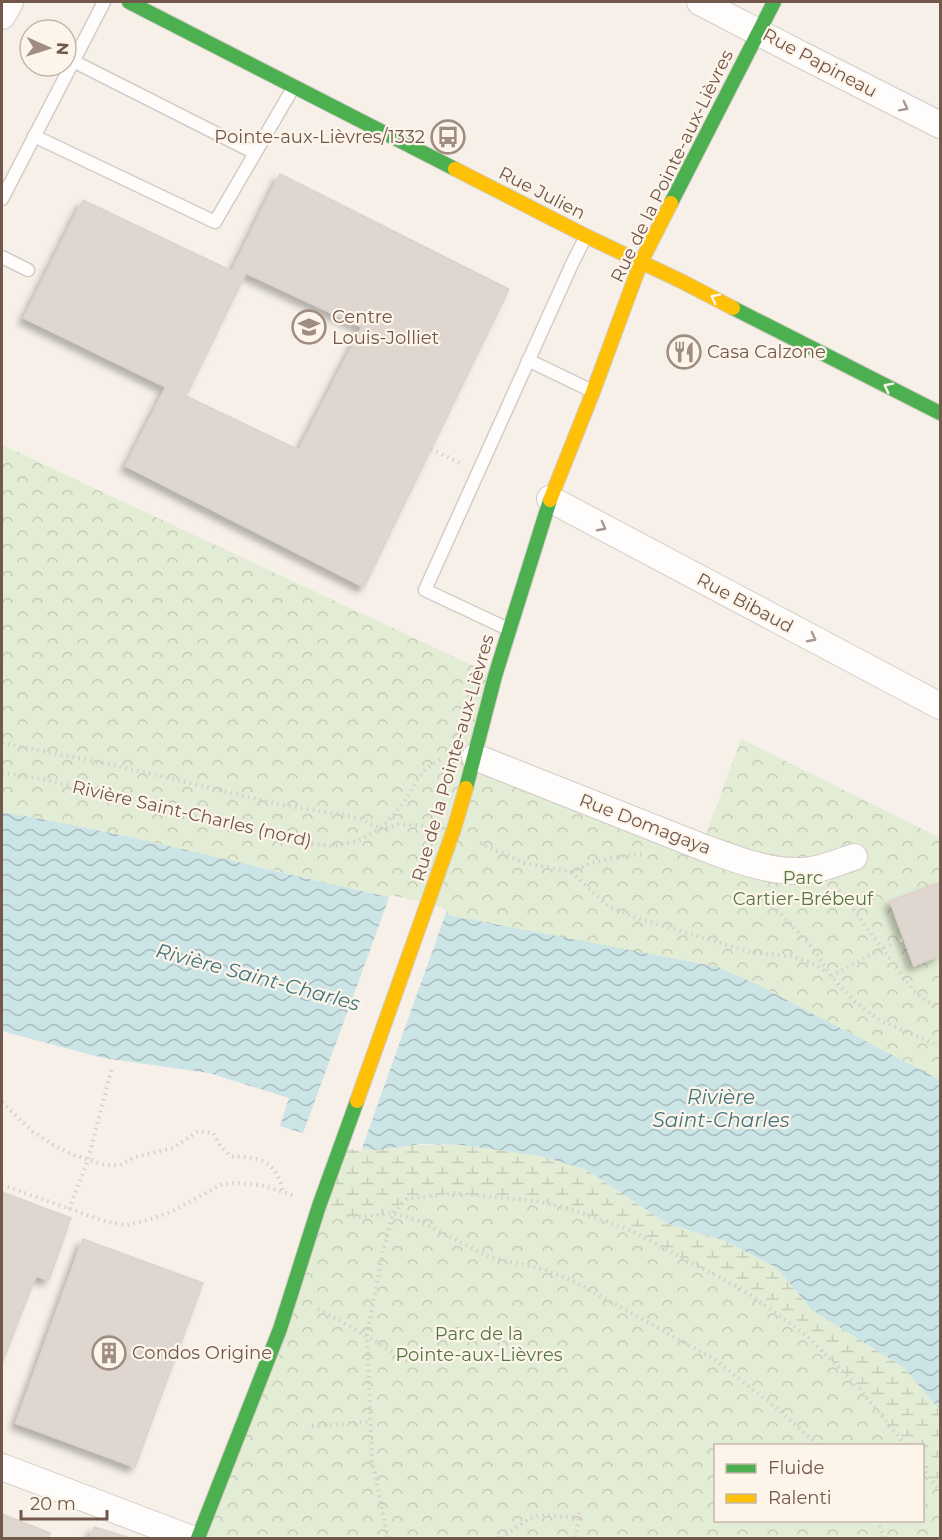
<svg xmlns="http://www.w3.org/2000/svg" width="942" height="1540" font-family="Montserrat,sans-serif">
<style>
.forest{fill:url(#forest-crowns);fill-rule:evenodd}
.wetland{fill:url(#wetland-marsh)}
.water{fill:url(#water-waves)}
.pier{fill:#f6f0e9}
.building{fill:#dfd6cf;stroke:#ded3cc;stroke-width:1.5;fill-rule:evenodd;filter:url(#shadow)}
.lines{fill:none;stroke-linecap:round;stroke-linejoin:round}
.lane-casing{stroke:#d4ccc6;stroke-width:15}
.street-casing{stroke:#d4ccc6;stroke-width:28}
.fast-casing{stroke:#d5ccc6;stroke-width:16}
.slow-casing{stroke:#d5ccc6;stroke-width:16}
.path{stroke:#d7cfca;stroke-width:4;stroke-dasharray:1.5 4.5;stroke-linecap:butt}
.lane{stroke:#fefdfc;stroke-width:12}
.street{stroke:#fefdfc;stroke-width:26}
.fast{stroke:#4caf50;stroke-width:14}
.slow{stroke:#ffc107;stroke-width:14}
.oneway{stroke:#aa9992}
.oneway2{stroke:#fef5ea}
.labels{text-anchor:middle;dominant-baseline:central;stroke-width:4.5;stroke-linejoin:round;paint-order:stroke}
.street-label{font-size:18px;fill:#72574b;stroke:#fef5ea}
.poi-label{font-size:18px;fill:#72574b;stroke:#fef5ea;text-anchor:start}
.park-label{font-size:18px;fill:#547843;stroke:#fef5ea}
.water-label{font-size:20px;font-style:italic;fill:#42777f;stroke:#fef5ea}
</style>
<defs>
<pattern id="forest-crowns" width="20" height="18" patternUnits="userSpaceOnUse" patternTransform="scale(1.5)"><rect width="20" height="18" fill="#e3ecd4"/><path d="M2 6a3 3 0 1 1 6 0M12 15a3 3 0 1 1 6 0" fill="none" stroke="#c6ccb8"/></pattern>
<pattern id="wetland-marsh" width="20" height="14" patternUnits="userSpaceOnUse" patternTransform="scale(1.5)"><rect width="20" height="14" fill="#e3ecd4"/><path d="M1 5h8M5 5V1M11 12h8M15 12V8" fill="none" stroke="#c6ccb8"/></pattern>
<pattern id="water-waves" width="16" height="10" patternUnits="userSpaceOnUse" patternTransform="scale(1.5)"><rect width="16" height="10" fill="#cbe4e6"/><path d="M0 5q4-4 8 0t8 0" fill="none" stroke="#a9bcbc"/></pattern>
<filter id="shadow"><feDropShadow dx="-5.5" dy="5.5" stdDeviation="3" flood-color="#0004"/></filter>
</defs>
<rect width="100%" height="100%" fill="#f6f0e9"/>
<g class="forest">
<path d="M2 445 495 676 475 757 702 846 741 739 940 838V1080L758 985 452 916 427 905C285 876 145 836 2 812Z"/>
<path d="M585 1169 940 1410V1538H198L319 1206ZM716 1446H922V1520H716Z"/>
</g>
<path class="wetland" d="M342 1145H462L540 1156 585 1169 668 1224 726 1241 773 1266 781 1273 813 1310 903 1367 940 1410V1491L923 1467 922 1446 906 1445 859 1388 806 1335 742 1290 628 1229 567 1208 537 1201 453 1193 407 1199 393 1213 362 1217 343 1216 319 1206Z"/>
<path class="water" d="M2 812C145 836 285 876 427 905L452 916 718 967 758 985 940 1080V1410L903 1367 812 1310 781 1273 773 1266 726 1241 668 1224 585 1169 540 1156 462 1145 421 1144 376 1150 342 1145 280 1126 289 1098 209 1073 103 1058 2 1031Z"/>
<path class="pier" d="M390 895 428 903 447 910 361 1151 341 1147 302 1136Z"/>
<g class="building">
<path d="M280 174 509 289 364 587 126 466 166 387 24 318 83 200 232 271ZM246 273 362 327 299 450 186 396Z"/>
<path d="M938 883 940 890V955L914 966 890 901Z"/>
<path d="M2 1192 71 1218 49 1280 36 1276 2 1363Z"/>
<path d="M83 1239 203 1283 135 1467 16 1423Z"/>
<path d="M2 1514 50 1533 48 1538H2Z"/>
<path d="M94 1527 131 1538H90Z"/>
</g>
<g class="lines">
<defs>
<g id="lane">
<path d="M73 61 255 153"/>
<path d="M34 136 215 222 293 88"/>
<path d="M2 199 104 2"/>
<path d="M2 257 28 270"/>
<path d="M528 360 592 391"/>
<path d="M508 629 425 590 572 264 586 236"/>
</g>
<g id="street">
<path d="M700 2 802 55 940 125"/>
<path d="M2 16 10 2"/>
<path d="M550 499 940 706"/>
<path d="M475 757 702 847C732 858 764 871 796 871 816 872 836 863 854 857"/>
<path d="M2 1467 189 1538"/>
</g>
<g id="fast">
<path d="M129 2 455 169"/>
<path d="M671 203 774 2"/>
<path d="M733 308 940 413"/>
<path d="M466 788 495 676 550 500"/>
<path d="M198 1538 280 1329 319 1206 357 1101"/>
</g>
<g id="slow">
<path d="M455 169 586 236 681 281 733 308"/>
<path d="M550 500 593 392 641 262 671 203"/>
<path d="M357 1101 454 829 466 788"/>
</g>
</defs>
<use href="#lane" class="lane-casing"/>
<use href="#street" class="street-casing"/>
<use href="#fast" class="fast-casing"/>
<use href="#slow" class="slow-casing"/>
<g class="path">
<path d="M431 449 460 463"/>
<path d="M2 743 113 765 282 805 340 814 361 819 380 828"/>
<path d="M2 773 36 778 87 789 306 843 333 846 358 841 380 829 400 824 423 826"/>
<path d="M381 828C391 818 400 808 408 796 419 777 421 769 442 759"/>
<path d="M480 843 524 863 571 872 592 863 621 856 645 854"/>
<path d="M571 872 608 906 634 917 753 953 792 956 816 965 828 973"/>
<path d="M839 890 913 990 926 1001 940 1007"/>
<path d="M758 895 779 912 812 947 831 976 855 1002 881 1021 940 1046"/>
<path d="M831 976 881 949 904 939"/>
<path d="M2 1102 33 1132 55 1146 74 1155 105 1165H120L135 1157 173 1148 198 1131 213 1133 221 1147 230 1156C260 1158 275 1159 283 1191"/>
<path d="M2 1185 107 1222 127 1225 151 1219 171 1212 222 1184 239 1183 264 1186 293 1195"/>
<path d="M69 1209 88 1160 112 1067"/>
<path d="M347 1216 362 1217 393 1213 419 1221 489 1257 546 1270 575 1282 716 1360 781 1412 819 1446"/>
<path d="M318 1309 367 1336 411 1364"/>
<path d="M312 1426 370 1422"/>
<path d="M922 1467 940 1491"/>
<path d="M877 1520 884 1538"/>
<path d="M388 1538 372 1460 367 1336 383 1252 393 1213 407 1199 453 1193 537 1201 567 1208 628 1229 743 1290 806 1335 859 1388 906 1446"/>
<path d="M501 1538 530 1518 541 1515 580 1518"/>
<path d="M576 1538 580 1510"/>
</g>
<use href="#lane" class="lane"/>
<use href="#street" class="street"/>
<use href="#fast" class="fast"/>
<use href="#slow" class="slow"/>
</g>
<defs><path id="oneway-chevron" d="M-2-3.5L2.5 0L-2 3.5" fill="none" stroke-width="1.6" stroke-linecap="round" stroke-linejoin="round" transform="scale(1.5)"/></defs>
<g class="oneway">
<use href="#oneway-chevron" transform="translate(904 107) rotate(27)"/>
<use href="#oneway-chevron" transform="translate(602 527) rotate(28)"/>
<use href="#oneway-chevron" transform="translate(812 638) rotate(28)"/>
</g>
<g class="oneway2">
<use href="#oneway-chevron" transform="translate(715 298) rotate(-153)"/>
<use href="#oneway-chevron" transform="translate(888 387) rotate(-153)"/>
</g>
<defs>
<symbol id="bus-ring" viewBox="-11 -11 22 22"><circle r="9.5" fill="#fef5ea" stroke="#a08d82" stroke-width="1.5"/><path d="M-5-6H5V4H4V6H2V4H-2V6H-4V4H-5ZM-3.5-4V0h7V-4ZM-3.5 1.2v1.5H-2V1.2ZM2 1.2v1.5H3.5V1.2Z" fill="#a08d82"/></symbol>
<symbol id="university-ring" viewBox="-11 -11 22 22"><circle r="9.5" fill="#fef5ea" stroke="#a08d82" stroke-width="1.5"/><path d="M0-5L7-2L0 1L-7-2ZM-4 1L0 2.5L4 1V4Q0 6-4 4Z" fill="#a08d82"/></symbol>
<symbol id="restaurant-ring" viewBox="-11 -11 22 22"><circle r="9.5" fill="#fef5ea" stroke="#a08d82" stroke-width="1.5"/><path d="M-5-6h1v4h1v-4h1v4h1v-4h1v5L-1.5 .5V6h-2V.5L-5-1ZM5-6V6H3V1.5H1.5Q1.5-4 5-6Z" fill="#a08d82"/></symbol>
<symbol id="building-ring" viewBox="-11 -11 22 22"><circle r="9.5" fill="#fef5ea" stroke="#a08d82" stroke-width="1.5"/><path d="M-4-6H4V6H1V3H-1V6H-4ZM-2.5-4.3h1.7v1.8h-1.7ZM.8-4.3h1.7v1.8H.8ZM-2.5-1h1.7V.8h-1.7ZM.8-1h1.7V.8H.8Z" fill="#a08d82"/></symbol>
</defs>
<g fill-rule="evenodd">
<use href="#bus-ring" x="429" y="118" width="38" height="38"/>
<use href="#university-ring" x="290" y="308" width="38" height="38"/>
<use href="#restaurant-ring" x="665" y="333" width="38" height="38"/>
<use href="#building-ring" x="90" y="1334" width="38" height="38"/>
</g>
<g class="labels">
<g class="street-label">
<text transform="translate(820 63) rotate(28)">Rue Papineau</text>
<text transform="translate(672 166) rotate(-64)">Rue de la Pointe-aux-Lièvres</text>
<text transform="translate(542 193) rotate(27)">Rue Julien</text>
<text transform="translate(745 603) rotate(28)">Rue Bibaud</text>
<text transform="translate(453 758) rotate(-74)">Rue de la Pointe-aux-Lièvres</text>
<text transform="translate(192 814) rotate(13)">Rivière Saint-Charles (nord)</text>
<text transform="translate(645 824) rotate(21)">Rue Domagaya</text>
</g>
<g class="poi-label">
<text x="425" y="137" text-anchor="end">Pointe-aux-Lièvres/1332</text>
<text x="332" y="317">Centre<tspan x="332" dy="21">Louis-Jolliet</tspan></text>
<text x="707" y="352">Casa Calzone</text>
<text x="132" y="1353">Condos Origine</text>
</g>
<g class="park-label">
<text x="803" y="878">Parc<tspan x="803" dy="21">Cartier-Brébeuf</tspan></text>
<text x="479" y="1334">Parc de la<tspan x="479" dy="21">Pointe-aux-Lièvres</tspan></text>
</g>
<g class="water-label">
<text transform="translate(258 977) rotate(15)">Rivière Saint-Charles</text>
<text x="721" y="1097">Rivière<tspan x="721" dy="23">Saint-Charles</tspan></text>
</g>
</g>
<rect width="942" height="1540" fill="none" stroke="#72574b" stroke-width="6"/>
<rect x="714" y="1444" width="210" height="78" fill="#fef5ea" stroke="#c6b6aa" stroke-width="1.5"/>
<rect x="726" y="1464" width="30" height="9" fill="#4caf50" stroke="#c6b6aa" stroke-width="1.5"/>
<text x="768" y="1474" font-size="18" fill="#72574b">Fluide</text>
<rect x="726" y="1494" width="30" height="9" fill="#ffc107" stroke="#c6b6aa" stroke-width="1.5"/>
<text x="768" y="1504" font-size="18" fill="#72574b">Ralenti</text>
<g transform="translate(48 48) rotate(93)"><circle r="28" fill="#fef5ea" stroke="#c6b6aa" stroke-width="1.5"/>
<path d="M0-4.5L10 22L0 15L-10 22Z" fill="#a08d82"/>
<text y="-9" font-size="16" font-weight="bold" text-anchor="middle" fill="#72574b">N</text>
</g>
<path d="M21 1510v9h86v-9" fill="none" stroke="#72574b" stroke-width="3"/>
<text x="30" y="1510" font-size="18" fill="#72574b" stroke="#fef5ea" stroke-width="4.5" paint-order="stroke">20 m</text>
</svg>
